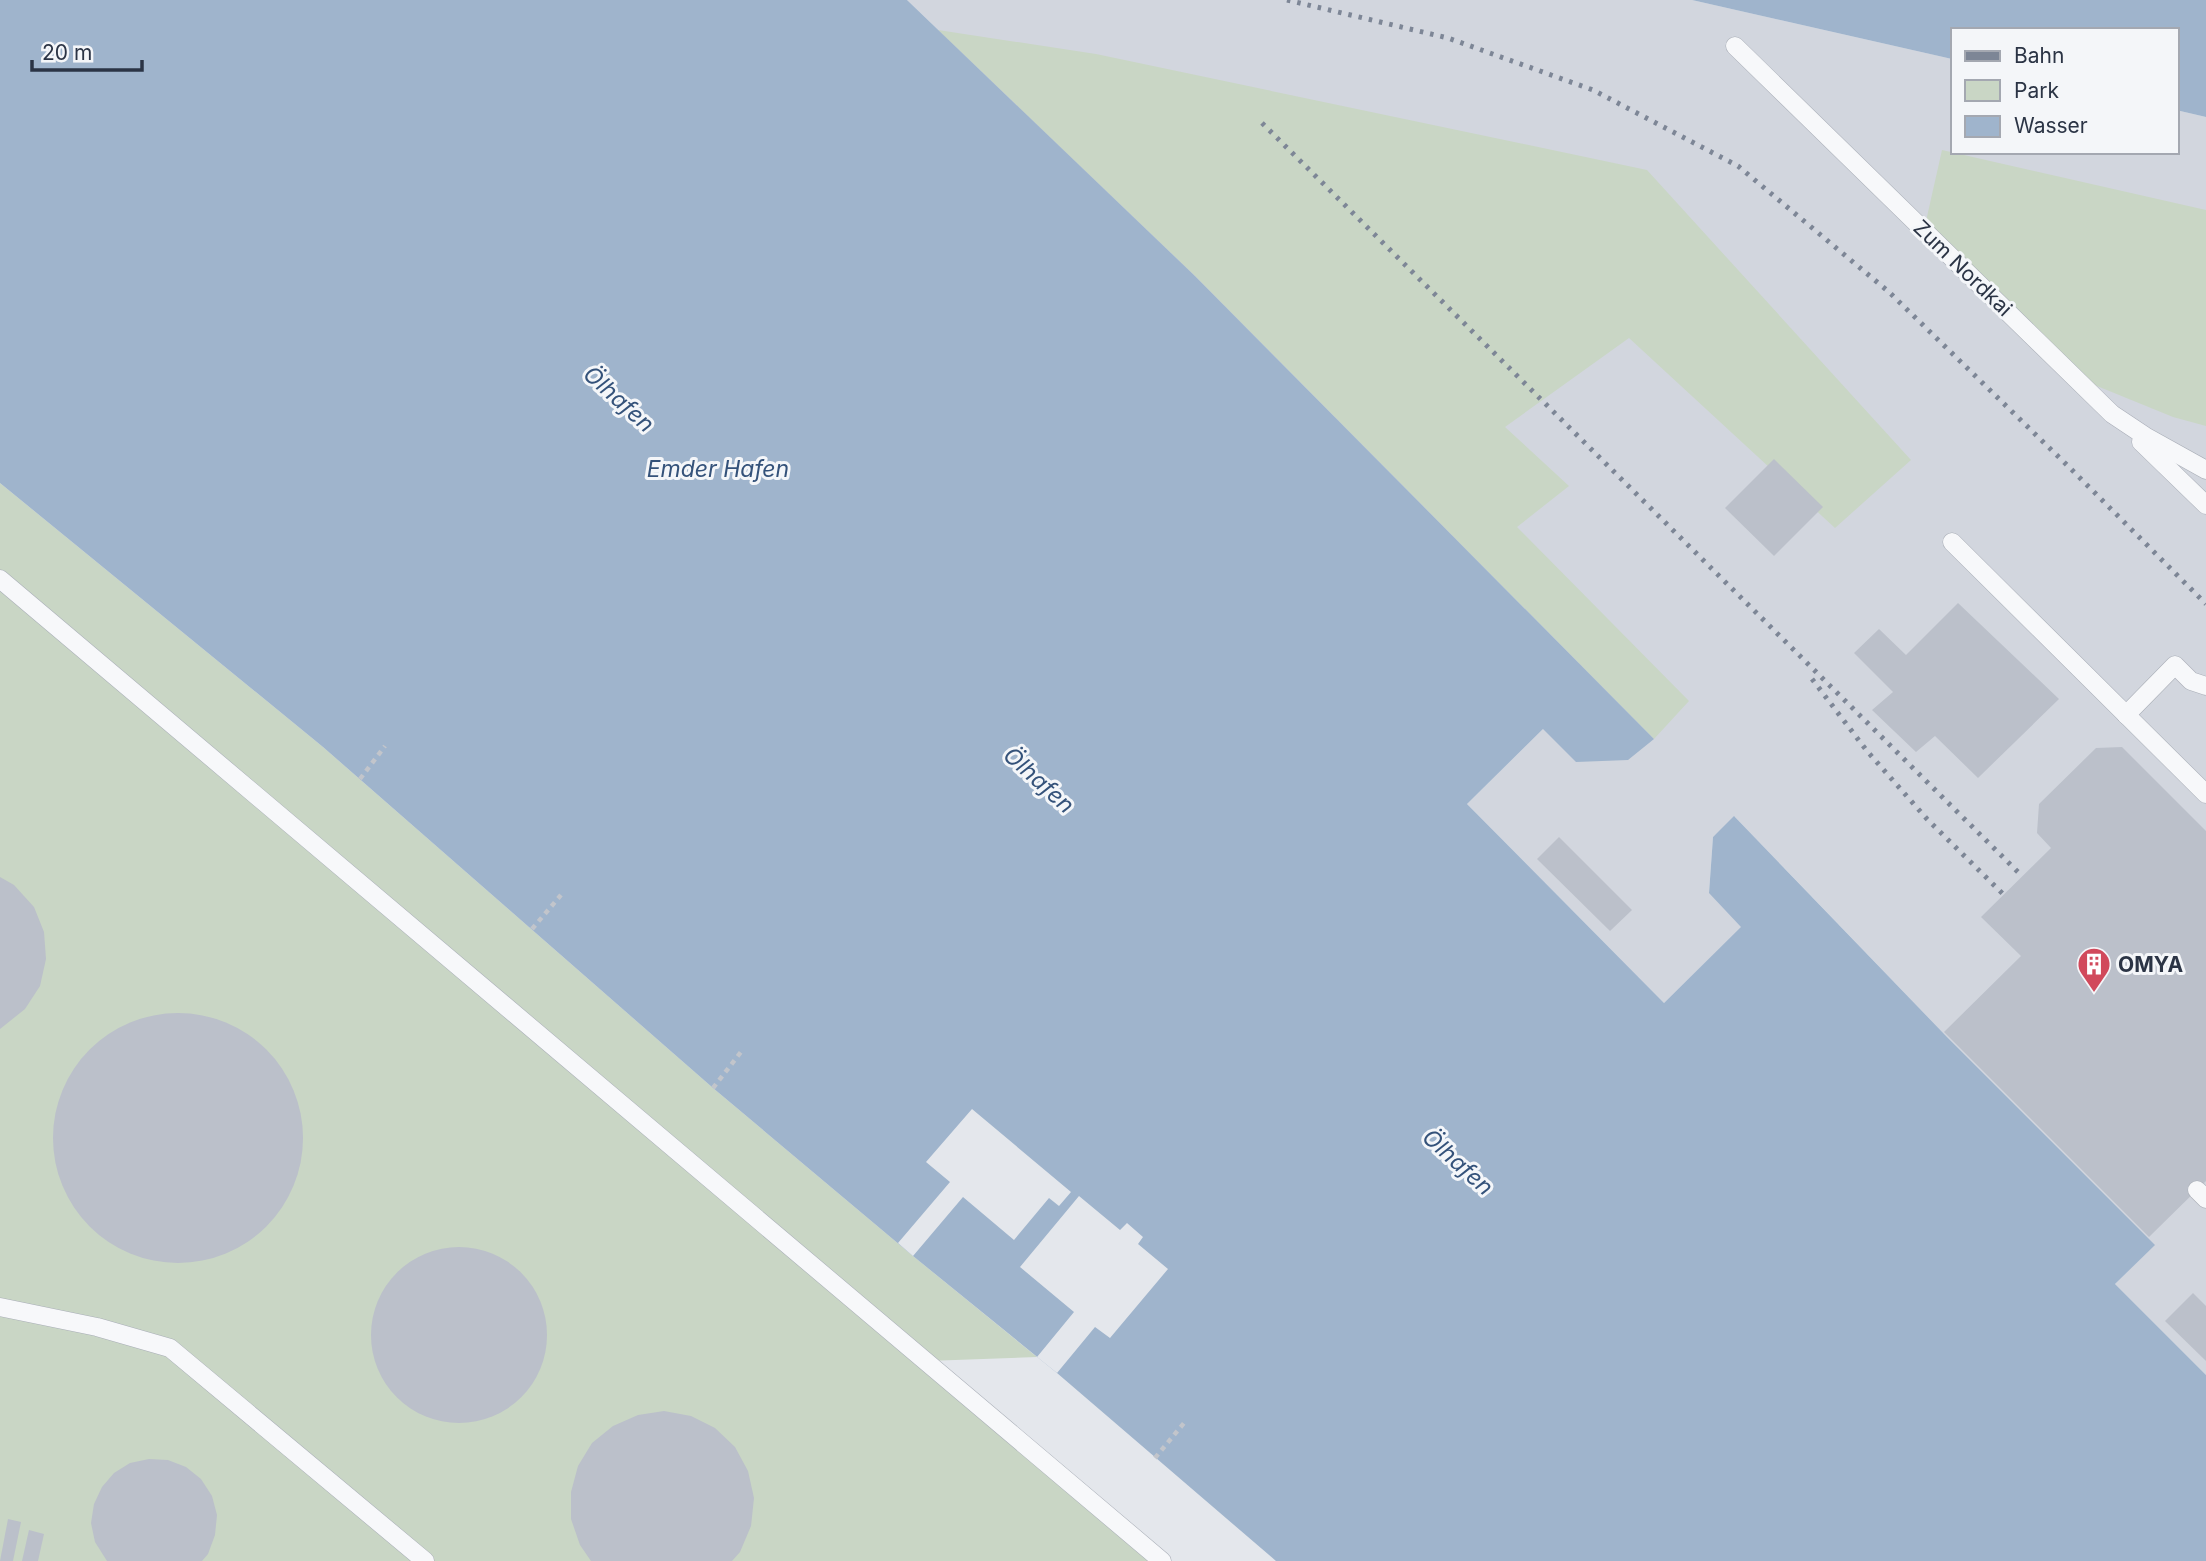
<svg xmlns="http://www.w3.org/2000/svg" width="2206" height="1561" font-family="Inter,sans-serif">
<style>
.built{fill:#d2d6de}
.green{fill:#c9d6c5}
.water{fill:#9fb4cc}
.pier{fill:#e4e7ec}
.building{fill:#bbc0ca}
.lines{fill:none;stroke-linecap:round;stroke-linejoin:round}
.service-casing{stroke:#a9aeb7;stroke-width:19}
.path{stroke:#c2c5cb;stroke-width:4.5;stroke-dasharray:5 5;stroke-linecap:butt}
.service{stroke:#f7f8fa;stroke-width:18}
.rail{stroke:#7d8696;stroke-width:5;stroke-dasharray:3.5 7;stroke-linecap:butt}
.labels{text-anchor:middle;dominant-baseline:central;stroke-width:6;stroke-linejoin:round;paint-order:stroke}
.street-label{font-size:21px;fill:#2b3445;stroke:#f4f6f9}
.poi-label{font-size:21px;font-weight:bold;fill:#2b3445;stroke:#f4f6f9;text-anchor:start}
.water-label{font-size:23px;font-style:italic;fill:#34527a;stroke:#f4f6f9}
</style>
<rect width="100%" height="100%" fill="#e4e7ec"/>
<path class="built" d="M907 0H1692L1952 59V152H2176V110L2206 117V1375L2115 1284 2154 1245 1947 1037 1735 817 1713 837 1709 892 1742 927 1664 1003 1467 804 1543 729 1654 739 1195 276Z"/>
<g class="green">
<path d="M938 30 1096 54 1647 170 1911 460 1835 528 1629 338 1505 427 1569 486 1517 527 1689 701 1654 739 1195 276Z"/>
<path d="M1942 150 2206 210V426L2173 417 2075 377 1924 230Z"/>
<path d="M0 483 323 747 713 1088 913 1256 1037 1357 927 1361 1162 1561H0Z"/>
</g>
<g class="water">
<path d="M0 0H907L1195 276 1654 739 1628 760 1576 762 1543 729 1467 804 1664 1003 1741 927 1709 893 1713 837 1734 816 1947 1037 2155 1245 2115 1284 2206 1375V1561H1276L1057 1373 913 1256 713 1088 323 747 0 483Z"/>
<path d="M1692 0H2206V117L2176 110V30H1952V59Z"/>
</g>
<g class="pier">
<path d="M972 1109 1071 1192 1059 1206 1049 1198 1014 1240 963 1197 913 1256 898 1243 950 1182 926 1162Z"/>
<path d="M1079 1196 1120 1230 1127 1223 1143 1237 1138 1244 1168 1269 1110 1338 1095 1327 1057 1373 1037 1357 1074 1312 1020 1267Z"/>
</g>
<g class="building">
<path d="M1774 459 1823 507 1774 556 1725 508Z"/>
<path d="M1958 603 2059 699 1978 778 1935 736 1916 752 1872 710 1893 692 1854 653 1879 629 1906 655Z"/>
<path d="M2122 747 2206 831V1181L2149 1237 1944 1032 2021 956 1981 917 2051 848 2037 833 2039 804 2096 748Z"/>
<path d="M1559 837 1632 910 1610 931 1537 859Z"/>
<path d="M0 877 14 885 34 907 44 932 46 959 40 986 25 1009 0 1029Z"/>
<circle cx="178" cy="1138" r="125"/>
<circle cx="459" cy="1335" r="88"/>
<path d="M2193 1293 2206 1306V1361L2165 1321Z"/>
<path d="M664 1411 691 1416 715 1428 735 1447 748 1471 754 1498 751 1526 740 1552 732 1561H591L580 1545 571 1519V1492L578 1466 592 1443 613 1426 638 1415Z"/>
<path d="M149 1459 168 1460 186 1467 201 1479 212 1496 217 1515 215 1535 208 1554 202 1561H107L95 1542 91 1523 94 1504 102 1487 114 1473 130 1463Z"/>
<path d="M8 1519 21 1522 13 1561H0Z"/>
<path d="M29 1530 44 1534 38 1561H22Z"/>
</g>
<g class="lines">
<defs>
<g id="service">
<path d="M1735 46 2112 414 2145 436 2206 470"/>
<path d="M2141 442 2206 505"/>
<path d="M1952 542 2206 794"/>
<path d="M0 579 1162 1561"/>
<path d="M2126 715 2175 665 2191 681 2206 686"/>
<path d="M2197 1190 2206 1199"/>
<path d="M0 1307 97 1327 170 1348 425 1561"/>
</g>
</defs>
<use href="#service" class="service-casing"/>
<g class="path">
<path d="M360 779 385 746"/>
<path d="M532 929 561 895"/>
<path d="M713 1088 741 1052"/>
<path d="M1155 1458 1184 1423"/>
</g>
<use href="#service" class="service"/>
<g class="rail">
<path d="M1287 0 1448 38 1593 90 1738 166 1889 292 2070 468 2206 604"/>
<path d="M1262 123 2022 876"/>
<path d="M1812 679 1867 751 1927 819 2003 894"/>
</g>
</g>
<defs>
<symbol id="building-pin" viewBox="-11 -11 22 30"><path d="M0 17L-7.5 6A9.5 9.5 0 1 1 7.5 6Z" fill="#d1495b" stroke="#f4f6f9"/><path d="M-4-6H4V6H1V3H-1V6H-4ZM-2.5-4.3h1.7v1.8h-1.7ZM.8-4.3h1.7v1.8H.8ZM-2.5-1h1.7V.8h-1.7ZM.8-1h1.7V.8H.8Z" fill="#fff"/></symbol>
</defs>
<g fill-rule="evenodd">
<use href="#building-pin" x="2075" y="945" width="38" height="52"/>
</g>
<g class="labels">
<g class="street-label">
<text transform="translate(1963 268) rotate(44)">Zum Nordkai</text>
</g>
<g class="poi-label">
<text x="2118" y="964">OMYA</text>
</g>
<g class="water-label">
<text transform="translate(619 399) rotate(42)">Ölhafen</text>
<text x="718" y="469">Emder Hafen</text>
<text transform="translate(1039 780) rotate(42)">Ölhafen</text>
<text transform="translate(1458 1162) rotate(42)">Ölhafen</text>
</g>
</g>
<rect x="1951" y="28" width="228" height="126" fill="#f4f6f9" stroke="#a4a8b1" stroke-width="2"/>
<rect x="1965" y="51" width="35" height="10" fill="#7d8696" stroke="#a4a8b1" stroke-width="2"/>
<text x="2014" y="63" font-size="21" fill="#2b3445">Bahn</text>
<rect x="1965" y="80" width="35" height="21" fill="#c9d6c5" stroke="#a4a8b1" stroke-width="2"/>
<text x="2014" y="98" font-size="21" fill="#2b3445">Park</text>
<rect x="1965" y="116" width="35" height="21" fill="#9fb4cc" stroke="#a4a8b1" stroke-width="2"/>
<text x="2014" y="133" font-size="21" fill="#2b3445">Wasser</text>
<path d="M32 60v10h110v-10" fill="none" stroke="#2b3445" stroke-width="3.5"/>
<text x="42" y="60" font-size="21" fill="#2b3445" stroke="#f4f6f9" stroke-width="5" paint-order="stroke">20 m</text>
</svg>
